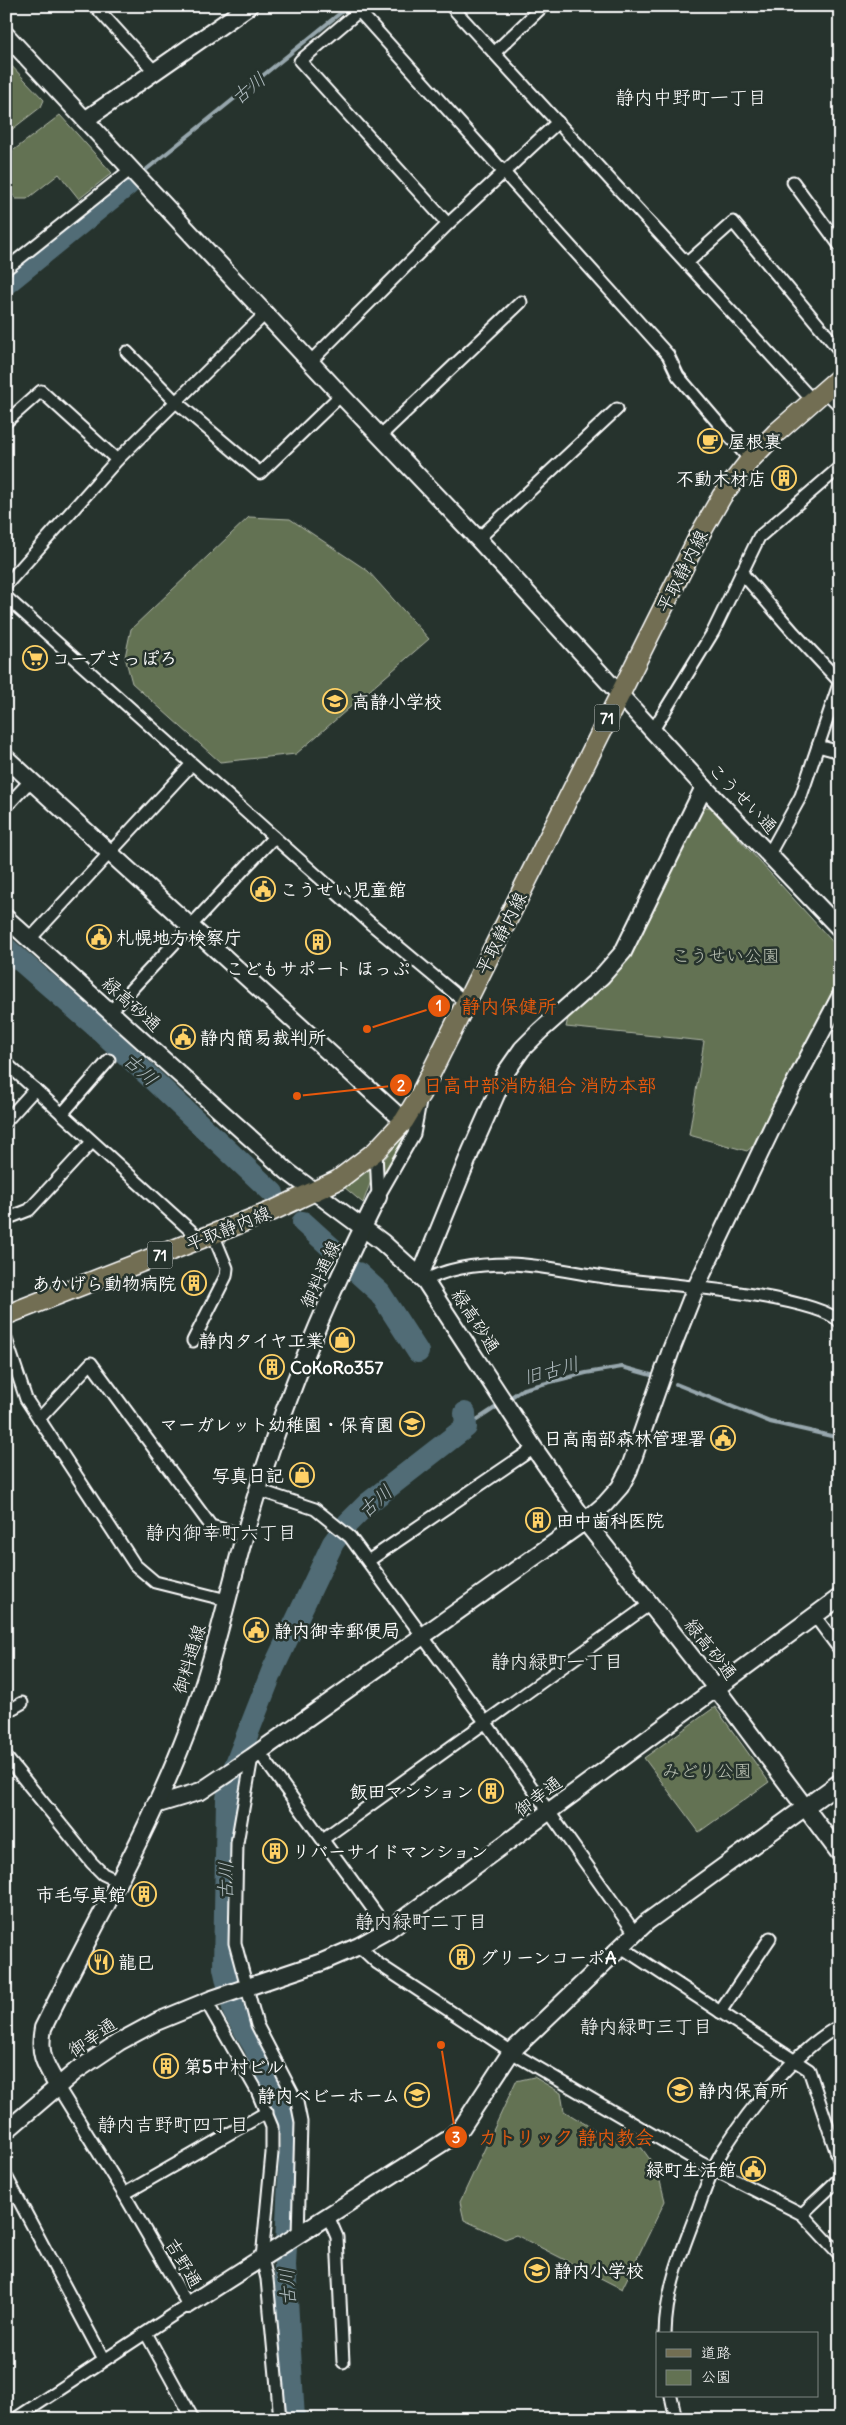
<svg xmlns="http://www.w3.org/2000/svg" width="846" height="2425" font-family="Delius,'Klee One',sans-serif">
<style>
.green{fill:#637253;stroke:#b1b8a9}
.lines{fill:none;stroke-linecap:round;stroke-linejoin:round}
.stream{stroke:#97a7ad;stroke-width:4}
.river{stroke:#516c76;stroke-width:22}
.street-casing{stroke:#fff;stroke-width:15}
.secondary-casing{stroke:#fff;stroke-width:20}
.primary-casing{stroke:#fff;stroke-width:22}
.street{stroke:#26332d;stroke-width:11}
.secondary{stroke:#26332d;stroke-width:16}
.primary{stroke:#726e52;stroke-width:19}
.labels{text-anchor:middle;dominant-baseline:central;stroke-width:5;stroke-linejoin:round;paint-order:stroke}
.shield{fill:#26332d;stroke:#bec2c0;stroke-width:1}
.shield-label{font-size:16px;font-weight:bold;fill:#fff}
.poi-label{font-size:18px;font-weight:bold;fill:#fff;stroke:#26332d;text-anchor:start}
.street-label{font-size:18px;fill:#fff;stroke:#26332d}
.park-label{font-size:18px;fill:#b9c0b2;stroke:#26332d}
.water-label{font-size:19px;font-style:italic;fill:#b1bdc1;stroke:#26332d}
.neighbourhood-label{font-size:19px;fill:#fff;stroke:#26332d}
.leader{fill:none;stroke:#e8590c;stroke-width:2}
.callout-dot{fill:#e8590c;stroke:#26332d;stroke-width:2}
.mark-label{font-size:15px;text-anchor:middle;font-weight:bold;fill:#fff}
.callout-label{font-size:19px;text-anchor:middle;font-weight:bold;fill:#e8590c;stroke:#26332d;stroke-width:5;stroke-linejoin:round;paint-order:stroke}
</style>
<rect width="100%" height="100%" fill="#26332d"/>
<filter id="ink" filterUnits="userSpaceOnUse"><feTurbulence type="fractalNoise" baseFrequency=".02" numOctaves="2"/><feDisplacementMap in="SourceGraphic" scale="10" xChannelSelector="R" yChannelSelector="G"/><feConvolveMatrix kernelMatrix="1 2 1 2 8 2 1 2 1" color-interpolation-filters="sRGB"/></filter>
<g filter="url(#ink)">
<g class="green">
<path d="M6 60 44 100 41 107 6 134Z"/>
<path d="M60 115 112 173 79 199 59 174 27 199H16L6 186V156Z"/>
<path d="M249 517 290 519 368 571 429 639 296 754 220 762 132 683 125 657 131 629Z"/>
<path d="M702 807H710L840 950V978L754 1145 747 1151 689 1135 704 1041 566 1027 569 1013 622 968Z"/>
<path d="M408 1130 407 1136 382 1184V1162Z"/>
<path d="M373 1165 372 1178 363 1203 344 1187Z"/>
<path d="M715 1707 769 1782 699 1832 644 1758Z"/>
<path d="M534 2077 561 2093 564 2111 610 2139 632 2141 641 2147 657 2169 665 2201 622 2289 516 2235 505 2239 464 2220 460 2202 516 2081Z"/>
</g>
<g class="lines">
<g class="stream">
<path d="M147 169 349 6"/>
<path d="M676 1384 770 1422 840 1438"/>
<path d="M507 1400 523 1389 586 1373 622 1367 651 1375"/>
<path d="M466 1427 501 1404"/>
</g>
<g class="river">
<path d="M6 284 128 185"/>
<path d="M6 948 102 1032 273 1193"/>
<path d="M303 1222 335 1251"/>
<path d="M358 1273 380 1293 418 1352"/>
<path d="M294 2419 285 2266 291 2136 288 2121 278 2099 254 2046 234 2012 224 1968 227 1799 231 1776 273 1669 333 1543 348 1523 367 1504 466 1427 465 1413"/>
</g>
<defs>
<g id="street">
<path d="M95 6 155 72"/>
<path d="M451 6 813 401"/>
<path d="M494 53 543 6"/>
<path d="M793 182 840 246"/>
<path d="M448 224 300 61 359 11 668 355 678 376 750 460"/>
<path d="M687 263 733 222 840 351"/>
<path d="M6 269 130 170"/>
<path d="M127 352 176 402 260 473 341 395"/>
<path d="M310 362 448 224 558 122"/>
<path d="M824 390 840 406"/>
<path d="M6 422 41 391 117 460"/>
<path d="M380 436 521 302"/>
<path d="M478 539 617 409"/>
<path d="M741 572 794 633 839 681"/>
<path d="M6 585 117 460 265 314"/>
<path d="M6 597 370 923 466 1003"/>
<path d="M653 730 713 632 759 537 840 467"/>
<path d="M818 746 840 681"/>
<path d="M6 807 31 780"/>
<path d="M769 854 801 796 818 746 840 752"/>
<path d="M30 939 191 765"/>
<path d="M110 1012 274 837"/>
<path d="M6 1063 200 1239"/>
<path d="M62 1114 109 1060"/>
<path d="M6 1121 35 1089"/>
<path d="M376 1151 378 1197"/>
<path d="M378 1197 414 1134 420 1102"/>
<path d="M6 1219 29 1210 92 1142"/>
<path d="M425 1281C448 1267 483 1264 510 1264 547 1265 582 1275 619 1279 660 1284 815 1295 840 1322"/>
<path d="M6 1339 26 1399 135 1565 155 1582 227 1600"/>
<path d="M193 1341 226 1276 227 1268 213 1234"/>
<path d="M39 1419 91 1363 211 1526 244 1535"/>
<path d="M258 1490 315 1509 350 1537 486 1723 635 1933"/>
<path d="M368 1561 534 1448"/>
<path d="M814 1615 840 1650"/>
<path d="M6 1712 22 1703"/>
<path d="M259 1752 388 1930"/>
<path d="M6 1757 92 1863 103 1874 118 1881"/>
<path d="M252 1757 237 1843 235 1943 257 2025 297 2102 301 2122 298 2236"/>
<path d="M323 1839 650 1604"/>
<path d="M359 1946 377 1963 521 2058 701 2163 802 2214 840 2255"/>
<path d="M621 1947 809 2070 840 2163"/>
<path d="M206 2001 257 2091 272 2127V2153L262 2258 267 2279 280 2419"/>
<path d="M720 2012 770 1938"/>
<path d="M6 2176 104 2360"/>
<path d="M124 2194 267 2112"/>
<path d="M802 2214 840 2178"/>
<path d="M328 2216 337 2237 343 2362"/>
<path d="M146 2333 193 2419"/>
<path d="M665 2334C666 2289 682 2250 698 2209 705 2189 712 2168 723 2150 749 2110 798 2047 840 2026"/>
<path d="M671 2396 676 2419"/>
<path d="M15 2419 188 2305 124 2194 58 2087"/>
</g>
<g id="secondary">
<path d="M6 35 341 395 478 539 704 787 840 929"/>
<path d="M85 120 249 6"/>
<path d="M6 758 404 1121"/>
<path d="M6 918 288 1172 382 1242 425 1281 534 1448 585 1521 716 1688 840 1854"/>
<path d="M420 1276 471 1151 506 1072 522 1049 540 1031 602 976 623 952 704 787"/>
<path d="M155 1805 201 1791 252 1757 585 1521 605 1504 620 1487 629 1470 671 1350 696 1287 781 1109 840 997"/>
<path d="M58 2087C45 2064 38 2055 43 2028 91 1930 148 1834 187 1732 217 1655 232 1572 257 1493 287 1392 330 1292 378 1197"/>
<path d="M6 2131 76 2071 119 2042 156 2022 212 1999 322 1962 359 1946 388 1930 840 1597"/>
<path d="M188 2305 447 2140 462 2127 511 2052 647 1922 840 1782"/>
</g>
<path id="primary" d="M6 1315 272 1211 338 1180 376 1151 404 1121 421 1093 699 536 722 496 750 460 776 433 840 377"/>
</defs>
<use href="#street" class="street-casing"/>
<use href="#secondary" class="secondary-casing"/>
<use href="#primary" class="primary-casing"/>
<use href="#street" class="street"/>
<use href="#secondary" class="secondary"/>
<use href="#primary" class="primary"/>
</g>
</g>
<defs>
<symbol id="cafe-ring" viewBox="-11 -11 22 22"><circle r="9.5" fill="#26332d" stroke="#ffd166" stroke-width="1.5"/><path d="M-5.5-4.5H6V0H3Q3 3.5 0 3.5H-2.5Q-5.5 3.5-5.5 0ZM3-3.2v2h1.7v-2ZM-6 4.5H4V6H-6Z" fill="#ffd166"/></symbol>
<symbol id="building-ring" viewBox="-11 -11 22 22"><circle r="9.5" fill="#26332d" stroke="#ffd166" stroke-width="1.5"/><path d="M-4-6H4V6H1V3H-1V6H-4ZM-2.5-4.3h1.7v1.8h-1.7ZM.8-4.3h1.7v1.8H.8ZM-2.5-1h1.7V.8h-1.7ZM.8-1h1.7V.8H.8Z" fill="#ffd166"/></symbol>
<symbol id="supermarket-ring" viewBox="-11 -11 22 22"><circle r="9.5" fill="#26332d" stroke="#ffd166" stroke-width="1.5"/><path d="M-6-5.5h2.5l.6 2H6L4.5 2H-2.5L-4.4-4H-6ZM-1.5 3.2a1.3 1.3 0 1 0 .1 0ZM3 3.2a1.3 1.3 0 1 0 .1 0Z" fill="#ffd166"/></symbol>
<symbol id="school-ring" viewBox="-11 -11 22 22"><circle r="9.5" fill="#26332d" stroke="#ffd166" stroke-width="1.5"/><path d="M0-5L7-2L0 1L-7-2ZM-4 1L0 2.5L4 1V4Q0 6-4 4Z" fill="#ffd166"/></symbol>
<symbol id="civic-ring" viewBox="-11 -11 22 22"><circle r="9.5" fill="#26332d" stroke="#ffd166" stroke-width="1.5"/><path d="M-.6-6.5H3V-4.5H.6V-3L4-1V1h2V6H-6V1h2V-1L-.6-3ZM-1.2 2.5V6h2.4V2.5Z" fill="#ffd166"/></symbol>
<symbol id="shop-ring" viewBox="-11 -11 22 22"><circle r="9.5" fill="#26332d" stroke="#ffd166" stroke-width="1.5"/><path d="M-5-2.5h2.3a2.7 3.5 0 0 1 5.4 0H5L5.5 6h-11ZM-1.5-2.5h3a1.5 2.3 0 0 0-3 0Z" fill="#ffd166"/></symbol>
<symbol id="restaurant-ring" viewBox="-11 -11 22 22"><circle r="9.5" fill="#26332d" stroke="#ffd166" stroke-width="1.5"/><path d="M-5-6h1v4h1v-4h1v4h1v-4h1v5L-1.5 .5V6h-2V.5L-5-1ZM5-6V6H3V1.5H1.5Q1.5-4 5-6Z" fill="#ffd166"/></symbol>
</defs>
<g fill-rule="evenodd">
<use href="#cafe-ring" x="696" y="427" width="28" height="28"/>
<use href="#building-ring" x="770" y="464" width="28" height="28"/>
<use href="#supermarket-ring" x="21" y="644" width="28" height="28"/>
<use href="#school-ring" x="321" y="687" width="28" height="28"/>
<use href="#civic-ring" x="249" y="875" width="28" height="28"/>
<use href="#civic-ring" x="85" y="923" width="28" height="28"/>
<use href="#building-ring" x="304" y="928" width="28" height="28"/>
<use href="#civic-ring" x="169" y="1023" width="28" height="28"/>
<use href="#building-ring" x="180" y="1269" width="28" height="28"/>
<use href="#shop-ring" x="328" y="1326" width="28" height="28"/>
<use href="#building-ring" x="258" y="1353" width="28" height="28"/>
<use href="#school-ring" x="398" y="1410" width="28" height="28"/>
<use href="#civic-ring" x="709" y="1424" width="28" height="28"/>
<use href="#shop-ring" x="288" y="1461" width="28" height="28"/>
<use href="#building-ring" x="524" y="1506" width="28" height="28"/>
<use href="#civic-ring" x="242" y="1616" width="28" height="28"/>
<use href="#building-ring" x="477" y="1777" width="28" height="28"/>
<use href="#building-ring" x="261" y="1837" width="28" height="28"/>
<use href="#building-ring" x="130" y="1880" width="28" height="28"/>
<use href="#building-ring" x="448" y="1943" width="28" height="28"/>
<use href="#restaurant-ring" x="87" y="1948" width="28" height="28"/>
<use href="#building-ring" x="152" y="2052" width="28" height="28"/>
<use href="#school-ring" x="666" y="2076" width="28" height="28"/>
<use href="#school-ring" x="403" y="2081" width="28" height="28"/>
<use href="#civic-ring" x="739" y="2155" width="28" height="28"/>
<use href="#school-ring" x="523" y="2256" width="28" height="28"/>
</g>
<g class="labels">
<g class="shield">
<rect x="594.5" y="704.5" width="25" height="27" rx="4"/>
<rect x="147.5" y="1241.5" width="25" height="27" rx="4"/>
</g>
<g class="shield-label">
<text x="607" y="718">71</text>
<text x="160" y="1255">71</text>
</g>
<g class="poi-label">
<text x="728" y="441">屋根裏</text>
<text x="766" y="478" text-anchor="end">不動木材店</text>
<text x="52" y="658">コープさっぽろ</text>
<text x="352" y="701">高静小学校</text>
<text x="280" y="889">こうせい児童館</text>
<text x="116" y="937">札幌地方検察庁</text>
<text x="318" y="968" text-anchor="middle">こどもサポート ほっぷ</text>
<text x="200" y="1037">静内簡易裁判所</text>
<text x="176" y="1283" text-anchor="end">あかげら動物病院</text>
<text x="324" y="1340" text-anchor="end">静内タイヤ工業</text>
<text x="290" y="1367">CoKoRo357</text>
<text x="394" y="1424" text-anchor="end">マーガレット幼稚園・保育園</text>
<text x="706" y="1438" text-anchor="end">日高南部森林管理署</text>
<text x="284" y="1475" text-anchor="end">写真日記</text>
<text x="556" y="1520">田中歯科医院</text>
<text x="274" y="1630">静内御幸郵便局</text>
<text x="474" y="1791" text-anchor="end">飯田マンション</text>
<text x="292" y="1851">リバーサイドマンション</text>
<text x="126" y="1894" text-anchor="end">市毛写真館</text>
<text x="480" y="1957">グリーンコーポA</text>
<text x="118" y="1962">龍巳</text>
<text x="184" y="2066">第5中村ビル</text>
<text x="698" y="2090">静内保育所</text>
<text x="400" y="2095" text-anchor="end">静内ベビーホーム</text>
<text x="736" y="2169" text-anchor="end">緑町生活館</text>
<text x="554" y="2270">静内小学校</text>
</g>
<g class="street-label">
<text transform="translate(682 571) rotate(-63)">平取静内線</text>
<text transform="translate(743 798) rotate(46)">こうせい通</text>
<text transform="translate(501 933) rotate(-63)">平取静内線</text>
<text transform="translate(132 1004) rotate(42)">緑高砂通</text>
<text transform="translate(228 1228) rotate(-22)">平取静内線</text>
<text transform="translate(320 1274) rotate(-66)">御料通線</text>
<text transform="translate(476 1321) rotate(57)">緑高砂通</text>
<text transform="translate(711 1649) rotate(52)">緑高砂通</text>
<text transform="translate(189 1659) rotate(-73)">御料通線</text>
<text transform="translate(538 1796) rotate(-37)">御幸通</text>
<text transform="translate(92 2037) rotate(-34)">御幸通</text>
<text transform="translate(184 2263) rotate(60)">吉野通</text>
</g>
<g class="park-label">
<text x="726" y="955">こうせい公園</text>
<text x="707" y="1770">みどり公園</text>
</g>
<g class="water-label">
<text transform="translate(248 88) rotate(-39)">古川</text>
<text transform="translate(141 1069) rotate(43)">古川</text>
<text transform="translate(551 1370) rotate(-15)">旧古川</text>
<text transform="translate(375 1501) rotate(-42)">古川</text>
<text transform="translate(225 1881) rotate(-89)">古川</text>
<text transform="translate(287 2287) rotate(-93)">古川</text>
</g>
<g class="neighbourhood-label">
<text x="691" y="97">静内中野町一丁目</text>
<text x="221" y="1532">静内御幸町六丁目</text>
<text x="557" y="1661">静内緑町一丁目</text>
<text x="421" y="1921">静内緑町二丁目</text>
<text x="646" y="2026">静内緑町三丁目</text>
<text x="173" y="2124">静内吉野町四丁目</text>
</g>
</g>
<path class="leader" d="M367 1029L439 1006M297 1096L401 1085M441 2045L456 2137"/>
<g class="callout-dot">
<circle cx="367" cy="1029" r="5"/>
<circle cx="297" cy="1096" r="5"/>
<circle cx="441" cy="2045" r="5"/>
<circle cx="439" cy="1006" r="12"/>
<circle cx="401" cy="1085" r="12"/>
<circle cx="456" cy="2137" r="12"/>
</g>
<g class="mark-label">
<text x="439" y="1011">1</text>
<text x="401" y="1091">2</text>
<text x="456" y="2143">3</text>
</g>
<g class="callout-label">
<text x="509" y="1013">静内保健所</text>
<text x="540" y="1092">日高中部消防組合 消防本部</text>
<text x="566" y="2144">カトリック 静内教会</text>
</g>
<rect width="846" height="2425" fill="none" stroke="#26332d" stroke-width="25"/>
<rect x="12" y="12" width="821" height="2400" fill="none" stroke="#fff" stroke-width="2" filter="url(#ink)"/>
<rect x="656" y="2332" width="162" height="65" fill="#26332d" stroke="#7d8581"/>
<rect x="666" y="2349" width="25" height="8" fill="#726e52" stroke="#7d8581"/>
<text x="701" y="2358" font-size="15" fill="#ffffff">道路</text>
<rect x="666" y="2370" width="25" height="15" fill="#637253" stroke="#7d8581"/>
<text x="701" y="2382" font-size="15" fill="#ffffff">公園</text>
</svg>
